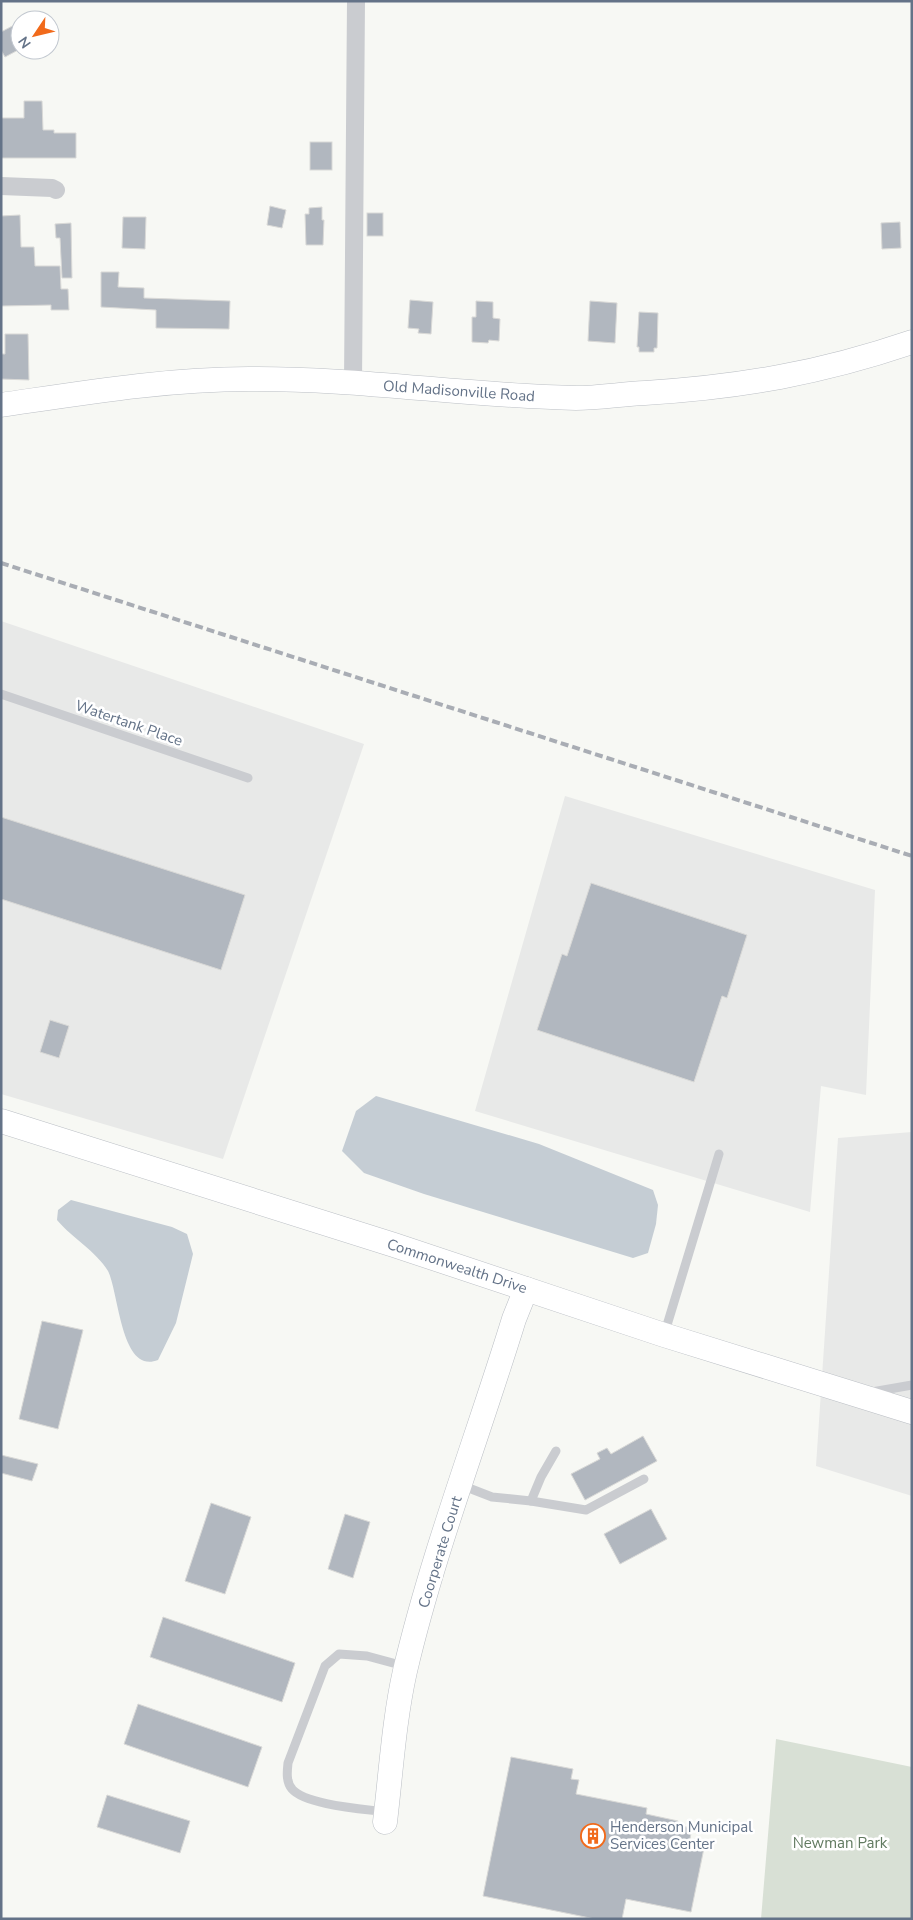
<svg xmlns="http://www.w3.org/2000/svg" width="913" height="1920" font-family="'Nunito Sans',sans-serif">
<style>
.built{fill:#e8e9e8}
.green{fill:#d8e0d5}
.water{fill:#c5cdd4}
.building{fill:#b1b7bf;stroke:#d9d9d7}
.lines{fill:none;stroke-linecap:round;stroke-linejoin:round}
.secondary-casing{stroke:#bbbfc5;stroke-width:25}
.lane{stroke:#caccd0;stroke-width:9}
.street{stroke:#caccd0;stroke-width:18}
.secondary{stroke:#fff;stroke-width:24}
.rail{stroke:#a9adb4;stroke-width:4;stroke-dasharray:8 4;stroke-linecap:butt}
.labels{text-anchor:middle;dominant-baseline:central;stroke-width:5;stroke-linejoin:round;paint-order:stroke}
.street-label{font-size:15px;fill:#647388;stroke:#fff}
.poi-label{font-size:15px;fill:#647388;stroke:#fff;text-anchor:start}
.park-label{font-size:15px;fill:#617a60;stroke:#fff}
</style>
<rect width="100%" height="100%" fill="#f7f8f4"/>
<g class="built">
<path d="M1 621 364 744 223 1159 1 1094Z"/>
<path d="M565 796 875 890 866 1095 821 1086 810 1212 475 1111Z"/>
<path d="M912 1132V1496L816 1466 838 1138Z"/>
</g>
<path class="green" d="M776 1739 912 1767V1919H761Z"/>
<g class="water">
<path d="M376 1096 539 1144 653 1190 658 1205 656 1224 648 1253 633 1258 424 1194 364 1173 342 1151 356 1111Z"/>
<path d="M71 1200 172 1227 187 1234 193 1254 176 1323 158 1360C121 1375 119 1293 108 1271 96 1251 72 1238 57 1220L58 1210Z"/>
</g>
<g class="building">
<path d="M20 22V49L5 57 1 50V32Z"/>
<path d="M24 101H42L43 130H54V133H76V158H1V118H24Z"/>
<rect x="310" y="142" width="22" height="28"/>
<path d="M270 206 286 210 282 228 267 225Z"/>
<path d="M322 207V220H324L323 245H306L305 214H309V208Z"/>
<rect x="367" y="213" width="16" height="23"/>
<path d="M20 215 21 247H34L35 266H60L61 289H68L69 310H51V305L1 306V216Z"/>
<path d="M123 217H146L145 249 122 248Z"/>
<path d="M900 222 901 248 882 249 881 223Z"/>
<path d="M71 223 72 278H62L60 238H56L55 224Z"/>
<path d="M101 272H119L118 287 144 288V298L230 301 229 329 156 328V310L101 307Z"/>
<path d="M410 300 433 302 431 334 418 333 419 329 408 328Z"/>
<path d="M476 301 493 302V318L500 319 499 341 489 340 488 343 472 342V317H476Z"/>
<path d="M590 301 617 303 615 343 588 341Z"/>
<path d="M639 312 658 313 657 348H654V352H639V347H637Z"/>
<path d="M5 334H28L29 380 1 379V354H5Z"/>
<path d="M1 817 245 895 221 970 1 899Z"/>
<path d="M591 883 747 935 727 998 722 996 694 1082 537 1030 562 954 567 956Z"/>
<path d="M50 1020 69 1026 59 1058 40 1052Z"/>
<path d="M42 1321 83 1330 58 1429 19 1419Z"/>
<path d="M643 1436 657 1461 585 1500 571 1474 600 1459 597 1453 607 1448 611 1454Z"/>
<path d="M1 1455 38 1464 32 1481 1 1473Z"/>
<path d="M211 1503 251 1517 225 1594 185 1581Z"/>
<path d="M651 1509 667 1539 620 1564 604 1534Z"/>
<path d="M345 1514 370 1522 353 1578 328 1569Z"/>
<path d="M163 1617 295 1663 282 1702 150 1657Z"/>
<path d="M138 1704 262 1747 248 1787 124 1744Z"/>
<path d="M511 1757 573 1769 571 1779 579 1780 576 1794 647 1808 646 1814 678 1821 677 1825 692 1828 689 1844 704 1848 691 1912 626 1899 622 1919H595L483 1896Z"/>
<path d="M107 1795 190 1821 180 1853 97 1827Z"/>
</g>
<g class="lines">
<defs>
<g id="secondary">
<path d="M1 405C83 393 166 379 249 379 358 378 467 396 576 398 599 398 622 394 645 393 741 387 821 373 912 342"/>
<path d="M1 1121 394 1245 664 1335 912 1412"/>
<path d="M385 1822C391 1772 394 1720 405 1671 433 1552 478 1436 514 1319L526 1289"/>
</g>
</defs>
<use href="#secondary" class="secondary-casing"/>
<g class="lane">
<path d="M1 694 248 778"/>
<path d="M664 1335 719 1154"/>
<path d="M872 1392 912 1385"/>
<path d="M461 1485 492 1497 531 1501 541 1477 556 1451"/>
<path d="M531 1501 586 1510 644 1479"/>
<path d="M386 1812C365 1809 305 1805 292 1789 286 1782 287 1772 288 1763L325 1666 339 1654 367 1656 404 1666"/>
</g>
<g class="street">
<path d="M1 186 52 188 56 190"/>
<path d="M353 383 356 1"/>
</g>
<use href="#secondary" class="secondary"/>
<path class="rail" d="M1 563 912 856"/>
</g>
<defs>
<symbol id="building-ring" viewBox="-11 -11 22 22"><circle r="9.5" fill="#fff" stroke="#f16a1b" stroke-width="1.5"/><path d="M-4-6H4V6H1V3H-1V6H-4ZM-2.5-4.3h1.7v1.8h-1.7ZM.8-4.3h1.7v1.8H.8ZM-2.5-1h1.7V.8h-1.7ZM.8-1h1.7V.8H.8Z" fill="#f16a1b"/></symbol>
</defs>
<g fill-rule="evenodd">
<use href="#building-ring" x="579" y="1822" width="28" height="28"/>
</g>
<g class="labels">
<g class="street-label">
<text transform="translate(459 391) rotate(4)">Old Madisonville Road</text>
<text transform="translate(129 723) rotate(19)">Watertank Place</text>
<text transform="translate(457 1266) rotate(18)">Commonwealth Drive</text>
<text transform="translate(440 1552) rotate(-73)">Coorperate Court</text>
</g>
<g class="poi-label">
<text x="610" y="1827">Henderson Municipal<tspan x="610" dy="17">Services Center</tspan></text>
</g>
<g class="park-label">
<text x="840" y="1843">Newman Park</text>
</g>
</g>
<rect width="913" height="1920" fill="none" stroke="#647388" stroke-width="5"/>
<g transform="translate(35 35) rotate(235)"><circle r="24" fill="#ffffff" stroke="#c1c7cf"/>
<path d="M0-4L9 19L0 12L-9 19Z" fill="#f16a1b"/>
<text y="-8" font-size="14" font-weight="bold" text-anchor="middle" fill="#647388">N</text>
</g>
</svg>
